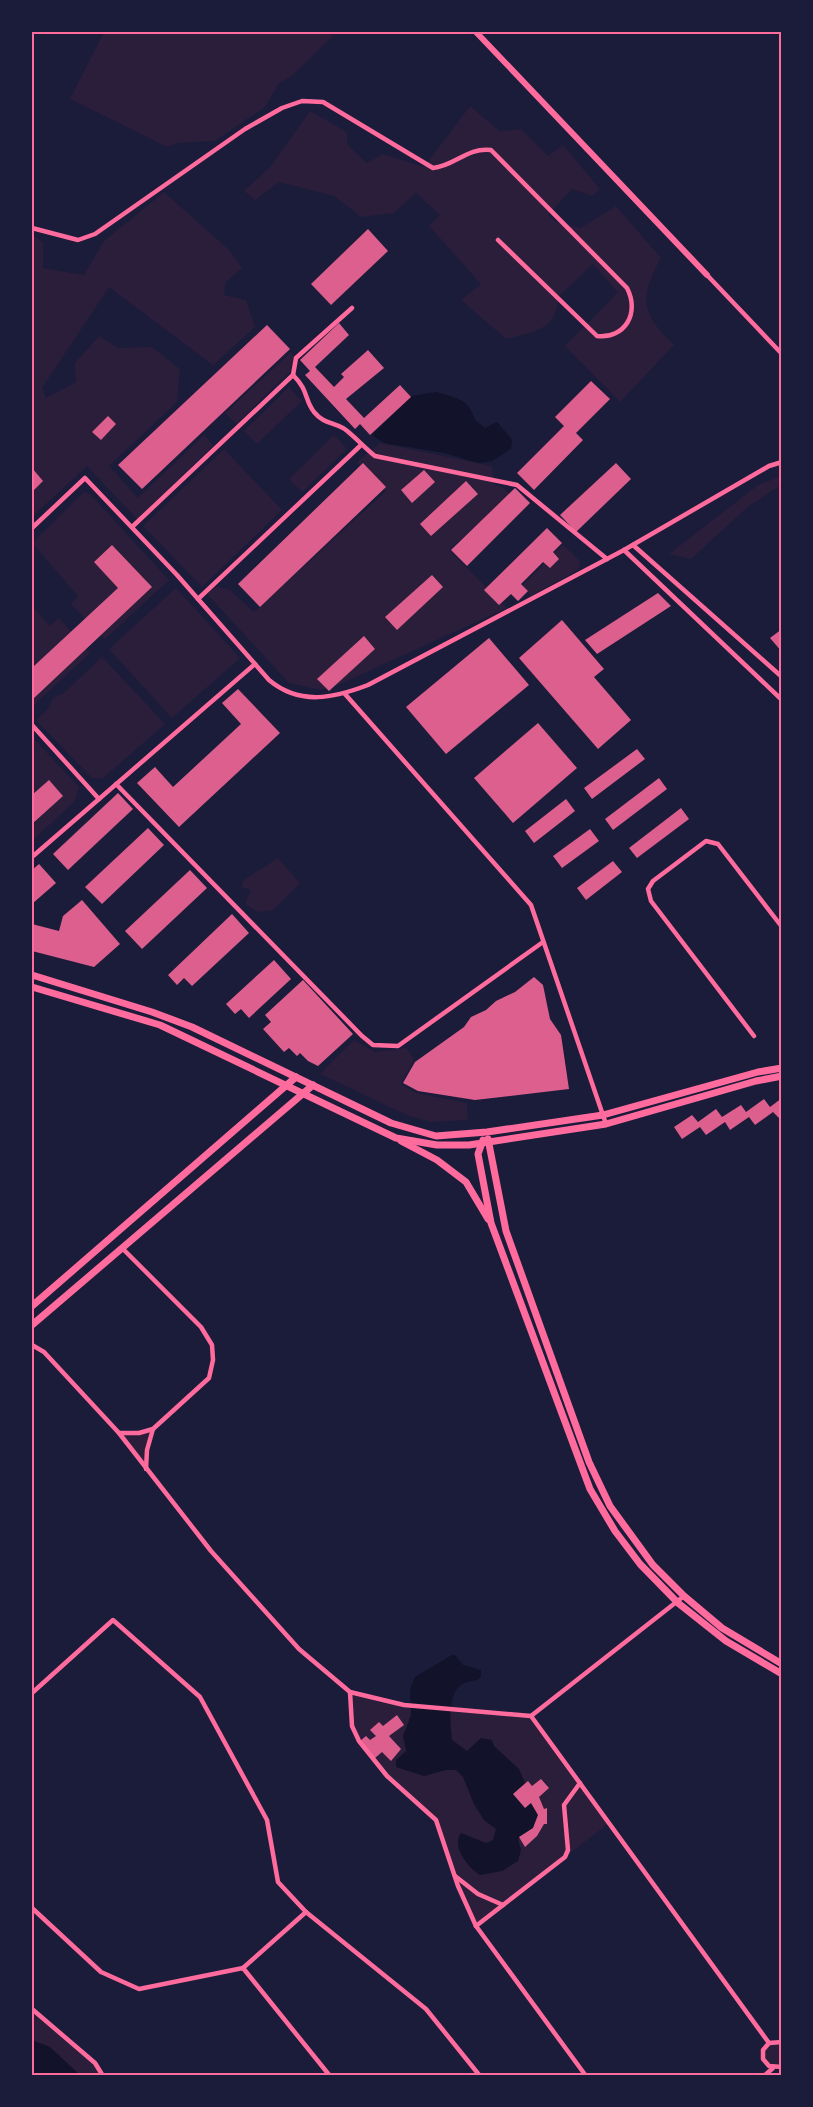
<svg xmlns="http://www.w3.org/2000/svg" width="813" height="2107" font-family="Karla,sans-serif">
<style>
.green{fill:#2a1e3b}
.water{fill:#12122b}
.building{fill:#dd5f8e}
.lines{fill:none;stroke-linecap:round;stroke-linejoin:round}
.minor{stroke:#ff6b9d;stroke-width:4.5}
.tertiary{stroke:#ff6b9d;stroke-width:6}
.secondary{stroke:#ff6b9d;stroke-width:7}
.neatline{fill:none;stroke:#ff6b9d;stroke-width:2}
</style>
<rect width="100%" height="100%" fill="#1b1b3a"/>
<g class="green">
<path d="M104 32H328L333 36 293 75 279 83 265 107 215 141 177 143 167 147 70 99Z"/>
<path d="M470 106 500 131 521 129 548 156 563 145 600 189 592 196 572 189 548 215 556 222 580 228 616 206 661 258C638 299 642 314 674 345L620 402 565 346 618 292 593 264 558 297C557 331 533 332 506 339L461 300 481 284 429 226 440 215 416 193 394 213 361 217 334 196 279 182 255 200 244 191 271 166 310 111 347 132V144L367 163 383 154 424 167Z"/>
<path d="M164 192 229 250 242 268 226 282 224 295 246 300 255 327 213 365 109 287 42 388 46 398 76 382 75 363 99 336 118 348 152 347 180 369 177 402 109 466 138 498 204 435 213 446 137 519 87 466 32 517V235L43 242V268L84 275 104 241Z"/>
<path d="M291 352 294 356 290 372 236 424 225 413Z"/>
<path d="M289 387 302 401 257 444 244 431Z"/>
<path d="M334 435 347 449 302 492 289 479Z"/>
<path d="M380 443 492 466 494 485 502 487 510 495 449 550 507 608 338 685 321 690 289 683 207 594 216 586 230 590 254 612 386 491 357 462Z"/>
<path d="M224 449 282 510 202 587 143 526Z"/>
<path d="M781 476V485L749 506 691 559 669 554 758 485Z"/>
<path d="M84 492 89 493 169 580 105 639 71 604 78 596 32 543Z"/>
<path d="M563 545 581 562 578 570 531 596 523 585 545 563 550 568 559 559 554 553Z"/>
<path d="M176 588 240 658 172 718 109 649Z"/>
<path d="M32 606 50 626 59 618 90 653 32 707Z"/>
<path d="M102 657 165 724 102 779 92 778 36 720 49 708 53 698 64 693Z"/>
<path d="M32 737 79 787 75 801 32 841Z"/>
<path d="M278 858 300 883 273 910 258 912 245 904 251 890 241 887 244 880Z"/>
<path d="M354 1040 375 1052 406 1048 414 1059 401 1084 416 1093 467 1103 468 1120 431 1122 409 1116 320 1074Z"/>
<path d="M153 1429 146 1469 119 1433H139Z"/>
<path d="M350 1692 404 1705 531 1716 609 1823 476 1926 458 1886 436 1820 387 1776 369 1755 352 1726Z"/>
<path d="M32 2009 95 2063 103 2075H32Z"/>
<path d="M781 2042V2067L765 2063 763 2050 766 2045Z"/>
</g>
<g class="water">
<path d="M436 392C458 399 468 398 475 420L485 428 497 422 512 440 511 449 492 461 478 463 445 453 384 443 372 435 412 396Z"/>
<path d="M452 1655H455L463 1665 481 1670V1677C476 1682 471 1680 464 1683 447 1691 450 1724 452 1740L467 1751 481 1738 492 1740 494 1746 519 1769 525 1783 513 1794 525 1807 531 1803 538 1815 533 1828 518 1839 521 1850 518 1861 502 1871 480 1875C468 1867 451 1847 461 1833L486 1843 493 1840 496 1829 484 1820 474 1804 463 1777 456 1770H446L424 1776 396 1767V1760L406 1751 403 1736 411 1715 410 1690 415 1677Z"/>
<path d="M32 2040 50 2047 80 2075H32Z"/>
</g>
<g class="building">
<path d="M368 229 388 251 331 305 311 284Z"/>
<path d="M339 323 349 335 315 367 334 387 344 377 341 374 368 350 384 368 346 399 364 418 400 385 411 397 370 435 360 424 355 429 305 375 310 371 300 360Z"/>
<path d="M267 325 290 349 142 489 118 465Z"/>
<path d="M591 381 610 399 576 433 583 440 534 490 517 473 564 426 555 417Z"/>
<path d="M108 416 116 424 101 440 92 432Z"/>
<path d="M363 463 386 487 260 607 238 584Z"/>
<path d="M616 463 631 479 576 532 560 515Z"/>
<path d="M32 468 43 481 32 492Z"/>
<path d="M424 470 435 482 412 503 401 490Z"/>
<path d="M466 481 478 494 431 536 420 524Z"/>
<path d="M515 488 530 503 467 566 451 550Z"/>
<path d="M547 528 562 543 553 552 559 559 550 568 543 562 521 584 528 591 518 601 511 594 499 605 484 590Z"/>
<path d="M112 545 152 587 33 699 32 663 34 666 118 588 94 562Z"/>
<path d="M432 575 443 587 397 630 385 617Z"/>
<path d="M658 593 671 606 597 654 585 640Z"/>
<path d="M562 620 604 669 594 677 631 720 598 749 519 658Z"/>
<path d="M782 629V652L770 638Z"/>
<path d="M364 636 375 649 329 691 317 679Z"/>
<path d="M489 638 529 685 446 754 406 707Z"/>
<path d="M238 689 280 733 179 827 137 783 155 767 173 787 241 724 222 703Z"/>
<path d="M538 723 577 768 513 823 474 778Z"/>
<path d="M637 749 645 759 592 799 584 788Z"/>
<path d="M659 778 667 789 613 830 605 819Z"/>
<path d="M49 780 63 796 32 824V795Z"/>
<path d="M118 793 133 809 68 870 53 854Z"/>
<path d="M566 799 575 811 534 843 525 831Z"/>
<path d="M681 808 689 819 637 858 629 848Z"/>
<path d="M148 828 164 845 102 904 85 887Z"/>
<path d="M590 829 599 841 562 868 553 856Z"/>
<path d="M613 861 622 872 586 900 577 888Z"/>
<path d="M39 864 56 883 32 904V870Z"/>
<path d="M190 870 207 888 142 949 125 931Z"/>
<path d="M82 900 120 944 94 967 32 951V924L59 931 63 916Z"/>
<path d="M232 914 249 933 192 986 184 978 177 985 168 975Z"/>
<path d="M274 960 291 979 249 1018 241 1009 235 1014 226 1004Z"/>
<path d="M534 977 543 985 550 1019 561 1035 569 1089 475 1100 418 1091 403 1083 415 1062 464 1027 471 1017 486 1010 496 1001 515 992Z"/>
<path d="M303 980 353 1034 318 1066 308 1061 300 1053 297 1056 289 1048 284 1052 263 1029 271 1022 265 1015Z"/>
<path d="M782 1098V1116L779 1118 773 1112 755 1125 749 1117 730 1130 725 1122 706 1135 700 1127 682 1139 674 1127 692 1115 698 1122 716 1109 722 1117 741 1105 746 1112 764 1099 770 1107Z"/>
<path d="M397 1715 404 1725 389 1736 401 1749 391 1761 382 1752 375 1758 360 1741 366 1736 370 1740 376 1736 370 1730 379 1722 383 1726Z"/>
<path d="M541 1779 549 1788 539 1797 544 1809 547 1808V1824H544L537 1836 525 1847 519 1837 533 1828 538 1815 531 1803 525 1808 513 1794 528 1781 532 1786Z"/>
</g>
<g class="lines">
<g class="minor">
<path d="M32 228 78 240 95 234 245 129 282 108 302 101 323 102 433 168C455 166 467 147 491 150L627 288C640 313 625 339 597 336L498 240"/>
<path d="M707 275 782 354"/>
<path d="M293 375C309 391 304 399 314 412 323 423 331 422 343 428 349 431 366 449 375 456L517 485 607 559"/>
<path d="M132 527 293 375 296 358 352 308"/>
<path d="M32 528 85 478 177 575 269 680C300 706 334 698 368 685L624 550 769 466 782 462"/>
<path d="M633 545 782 677"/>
<path d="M624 550 782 700"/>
<path d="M198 599 360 446"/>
<path d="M345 694 531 905 606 1124"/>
<path d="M32 725 99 799"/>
<path d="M116 784 362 1036 373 1045 398 1046 543 942"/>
<path d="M32 857 255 664"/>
<path d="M754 1036 651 901 648 889 653 881 706 841 718 844 782 927"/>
<path d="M32 1345 44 1352 119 1433 211 1551 299 1649 350 1692 404 1705 531 1716 769 2043 782 2042"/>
<path d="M119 1433H139L153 1429 209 1378 213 1360 212 1345 201 1327 122 1248"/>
<path d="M146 1469 147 1450 153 1429"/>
<path d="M350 1692 352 1726 359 1741 387 1776 436 1820 458 1886 476 1926 586 2076"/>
<path d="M32 1693 113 1620 200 1697 267 1820 278 1882 306 1912 426 2009 480 2076"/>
<path d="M531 1716 684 1596"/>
<path d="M455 1876 478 1894 503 1905"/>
<path d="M32 1908 101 1972 139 1989 243 1968 330 2076"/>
<path d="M476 1926 565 1857 568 1850 564 1805 580 1783"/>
<path d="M243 1968 306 1912"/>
<path d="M32 2009 95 2063 103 2076"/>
<path d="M769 2043 763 2050V2059L769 2066 782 2067"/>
<path d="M764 2076 773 2068"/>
</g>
<path class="tertiary" d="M476 32 707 275"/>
<g class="secondary">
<path d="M32 975 152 1012 192 1027 391 1123 436 1136 487 1132 603 1115 758 1072 782 1068"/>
<path d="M32 987 160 1025 396 1138 437 1145H469L606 1124 756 1081 782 1076"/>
<path d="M488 1139 506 1231 589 1462 610 1506 653 1565 684 1596 722 1628 782 1664"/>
<path d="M483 1140 478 1154 491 1223 590 1489 615 1531 640 1564 678 1603 726 1641 782 1674"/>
<path d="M401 1141 437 1160 466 1182 488 1219"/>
<path d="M32 1306 296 1077"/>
<path d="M32 1325 313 1085"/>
</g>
</g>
<rect width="813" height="2107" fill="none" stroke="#1b1b3a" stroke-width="66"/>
<rect x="33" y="33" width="747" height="2041" class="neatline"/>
</svg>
